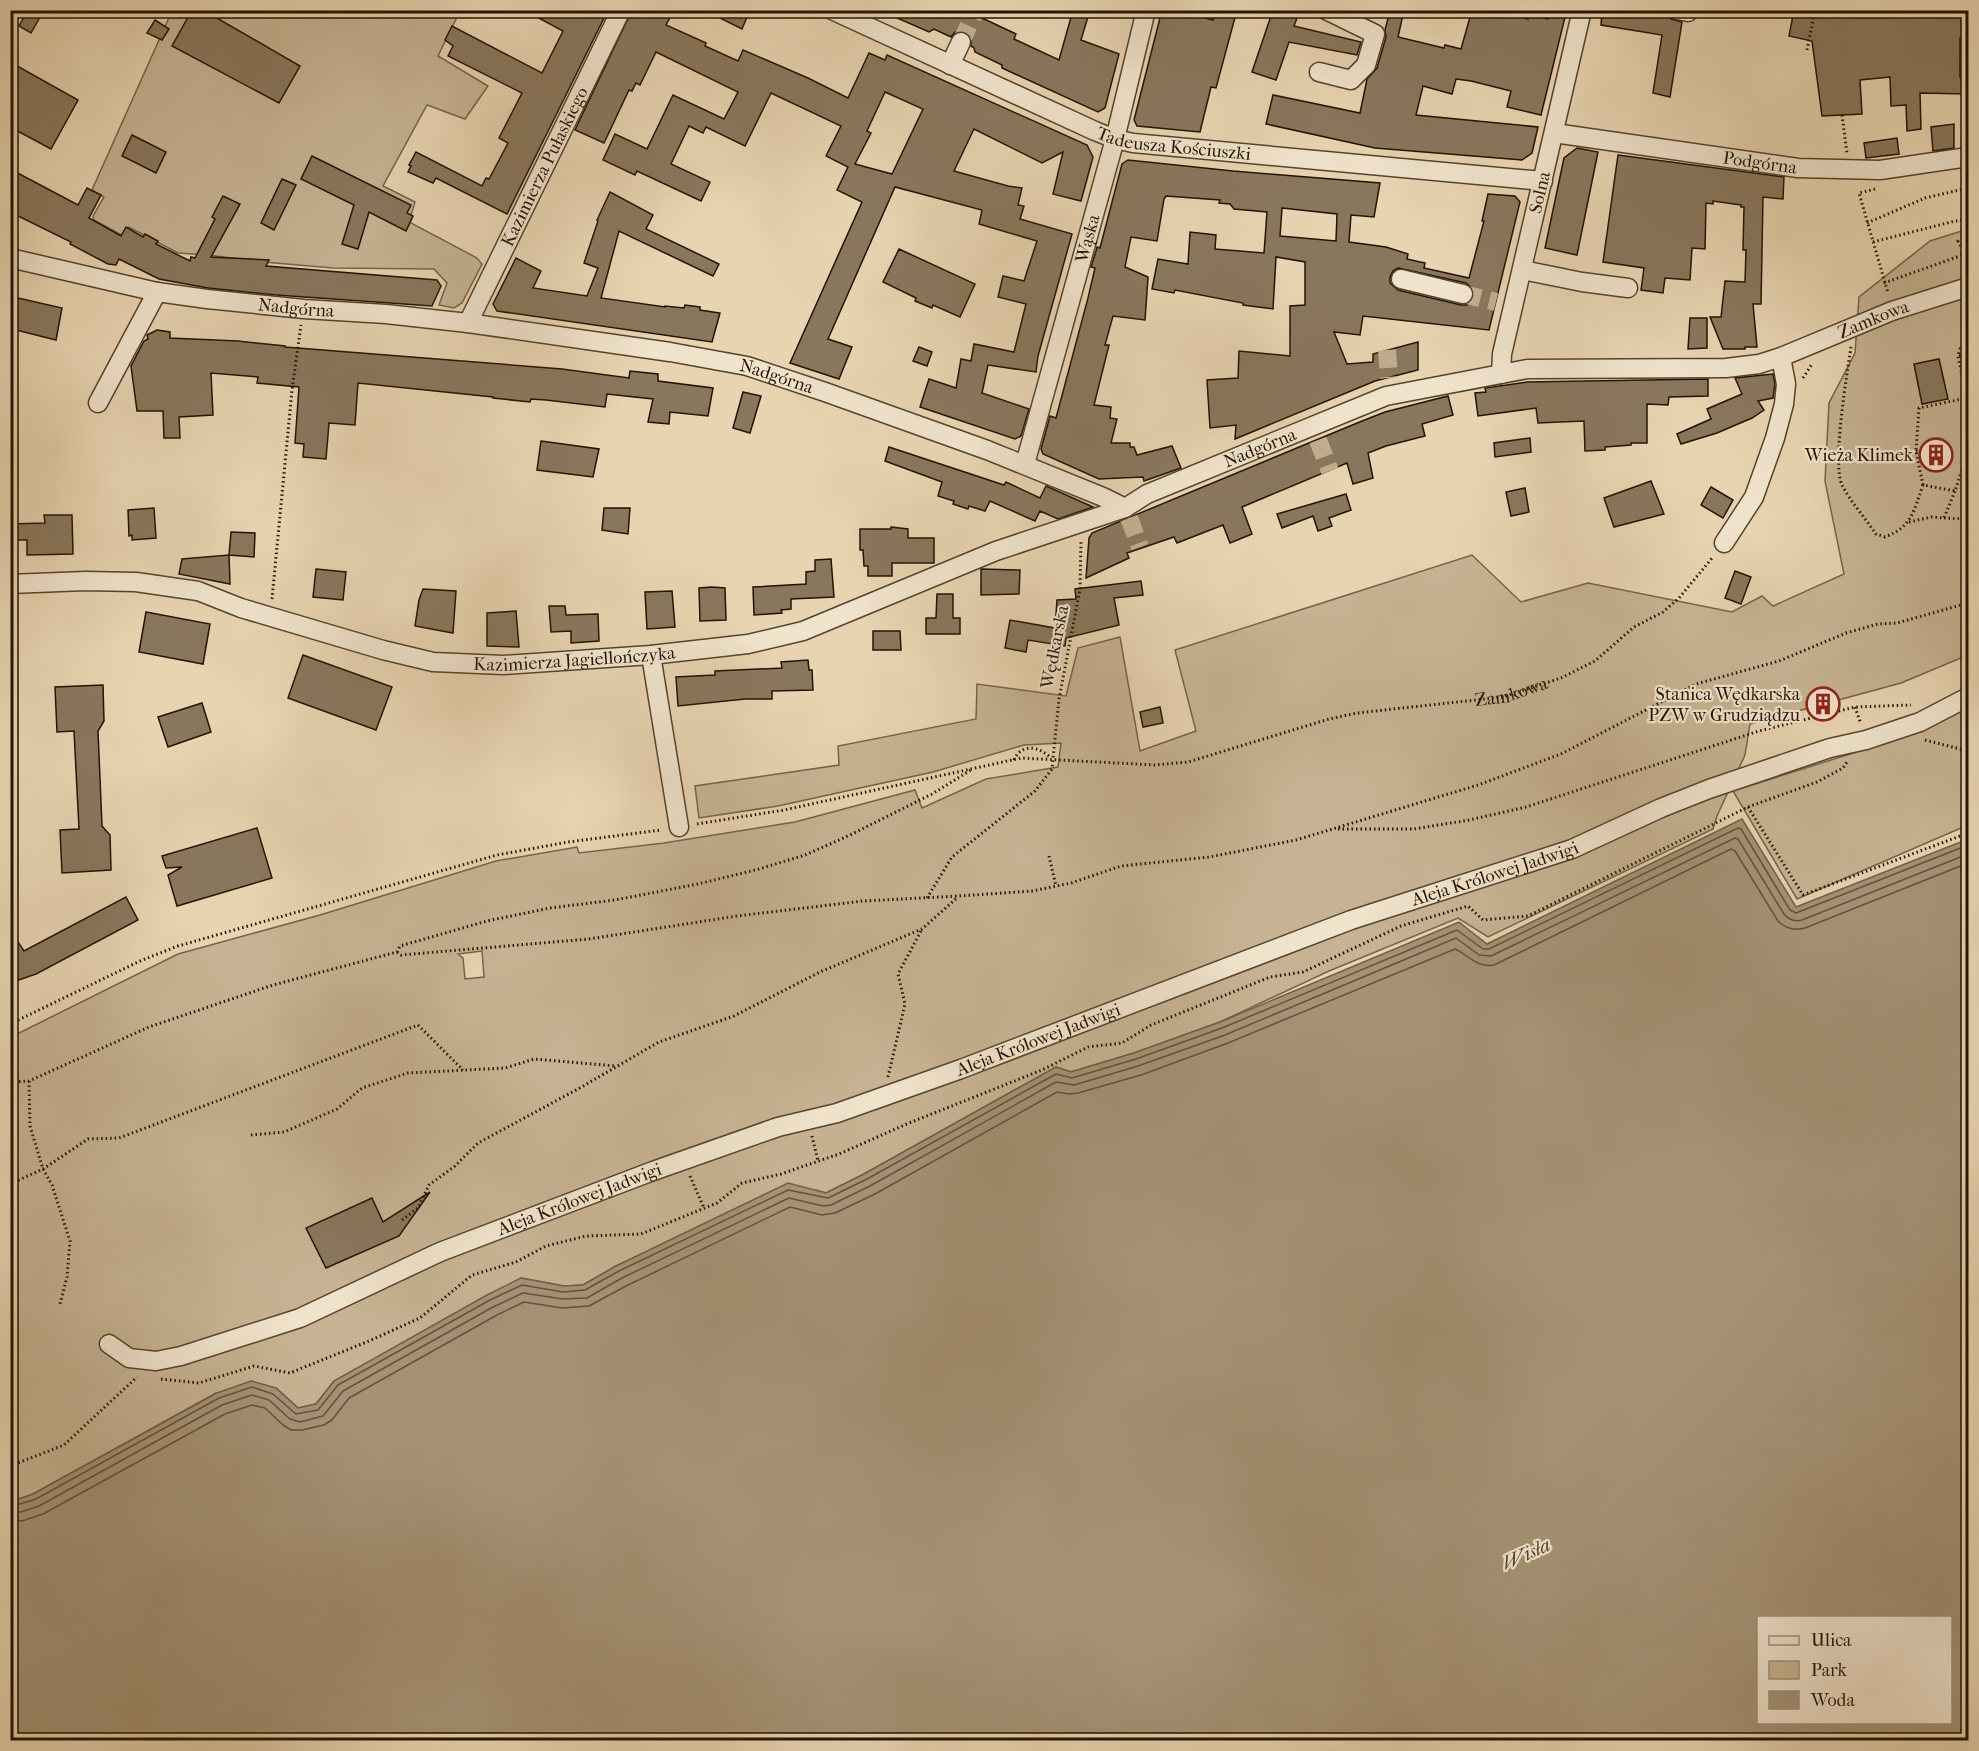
<svg xmlns="http://www.w3.org/2000/svg" width="1979" height="1751" font-family="'IM FELL French Canon',serif">
<style>
.green{fill:#c7b393;stroke:#75634a;stroke-width:1.5;fill-rule:evenodd}
.water{fill:#a59275;stroke:#715f47;stroke-width:1.5;fill-rule:evenodd}
.lines{fill:none;stroke-linecap:round;stroke-linejoin:round}
.shore{stroke:#64523b;stroke-width:1.5}
.building{fill:#89775d;stroke:#231301;stroke-width:1.5;fill-rule:evenodd}
.minor-tunnel{stroke:#c1ad8e;stroke-width:18;stroke-dasharray:18 9;stroke-linecap:butt}
.minor-casing{stroke:#54432d;stroke-width:21}
.path{stroke:#231301;stroke-width:3;stroke-dasharray:1.5 3;stroke-linecap:butt}
.minor{stroke:#f0e3cc;stroke-width:18}
.labels{text-anchor:middle;dominant-baseline:central;stroke-width:4.5;stroke-linejoin:round;paint-order:stroke}
.street-label{font-size:18px;fill:#231301;stroke:#f0e3cc}
.poi-label{font-size:18px;fill:#231301;stroke:#f0e3cc;text-anchor:end}
.water-label{font-size:20px;font-style:italic;fill:#57462f;stroke:#f0e3cc}
</style>
<rect width="100%" height="100%" fill="#e8d4b1"/>
<filter id="stains"><feTurbulence type="fractalNoise" baseFrequency=".00333" numOctaves="4"/><feColorMatrix values="0 0 0 0 .2 0 0 0 0 .09 0 0 0 0 .02 0 0 0 .5 -.17"/></filter>
<radialGradient id="worn" r=".72"><stop offset=".6" stop-color="#630" stop-opacity="0"/><stop offset="1" stop-color="#630" stop-opacity=".3"/></radialGradient>
<g class="green">
<path d="M172 11H460L438 56 488 86 465 119 427 105 383 186 415 202 409 222 477 258 482 264 462 303 454 308 439 305 447 283 434 269 333 268 263 262 208 255 178 253 129 227 125 237 94 220 93 216 104 197 92 190Z"/>
<path d="M1968 229V655L1901 683 1750 724 1745 755 1717 816 1713 829 1488 937 1458 918 1329 971 1220 1022 1134 1053 1071 1072 1056 1067 864 1174 826 1193 816 1190 616 1266 583 1285 564 1286 521 1278 334 1381 316 1404 298 1408 276 1388 216 1393 33 1494 19 1499 11 1497V1037L178 954 320 915 496 861 577 847 579 853 664 843 795 822 915 790 922 808 986 779 1058 767 1061 743 1024 745 933 772 778 806 699 818 695 786 839 765 838 746 976 719 977 684 1066 696 1078 648 1120 637 1140 751 1196 731 1175 650 1472 555 1521 602 1588 583 1732 612 1762 596 1773 606 1844 574 1825 481 1829 403 1855 353 1859 297 1930 241ZM482 951 484 977 465 979 463 958 458 954Z"/>
<path d="M1968 704V825L1797 899 1733 791 1888 742Z"/>
</g>
<path class="water" d="M1742 819 1796 907 1968 839V1740H11V1497L19 1499 33 1494 217 1393 251 1381 276 1388 298 1408 316 1404 334 1381 487 1295 521 1278 564 1286 583 1285 616 1266 788 1183 826 1193 864 1174 1056 1067 1071 1072 1134 1053 1220 1022 1459 922 1487 944ZM1758 1618H1950V1722H1758Z"/>
<g class="lines">
<g class="shore">
<path d="M10 1503 20 1504 36 1499 219 1398 252 1387 273 1394 296 1414 318 1410 338 1385 490 1300 522 1285 563 1292 585 1290 619 1271 788 1190 828 1198 867 1179 1056 1074 1072 1078 1136 1059 1222 1028 1457 930 1483 949H1489L1738 828 1741 829 1790 910 1796 913 1968 845"/>
<path d="M10 1511 21 1512 39 1506 222 1405 252 1395 269 1400 290 1419 300 1422 323 1416 343 1391 493 1307 523 1293 563 1299 587 1298 622 1278 789 1198 823 1206 831 1205 870 1186 1056 1082 1074 1085 1138 1066 1225 1035 1456 938 1479 955 1491 956 1735 838 1738 839 1784 914C1789 920 1794 922 1802 920L1968 854"/>
<path d="M10 1520 22 1521 43 1514 225 1414 252 1405 265 1408 283 1425 291 1430H302L324 1425 332 1420 349 1398 497 1315 524 1302 562 1308 589 1306 626 1286 790 1207 822 1215 835 1213 875 1194 1057 1092 1069 1094 1078 1093 1141 1075 1228 1043 1455 949C1469 955 1476 968 1494 965L1731 849 1735 851 1778 921C1786 929 1794 931 1805 928L1968 863"/>
</g>
</g>
<g class="building">
<path d="M28 10H44L31 33 19 26Z"/>
<path d="M192 10H203L300 66 279 103 172 46Z"/>
<path d="M524 10H608L507 214 436 178 433 183 408 172 411 166 409 165 416 152 482 186 486 178 489 179 508 143 499 138 522 93 448 56 453 46 445 40 452 26 542 73 563 31Z"/>
<path d="M632 10H674L666 25 706 43 705 46 738 61 743 50 808 78 848 98 869 53 885 60 887 55 1087 145 1093 157 1081 201 1053 194 1063 152 1042 163 974 129 954 171 1008 186 1022 188 1018 205 1024 206 1020 219 1072 234 1038 356 1036 372 988 365 982 393 1029 409 1021 436 1015 439 920 407 929 379 956 388 961 359 971 361 974 344 1014 352 1026 304 998 297 1003 276 1024 281 1037 241 979 224 982 210 895 187 828 339 852 347 839 379 790 363 862 202 837 190 848 167 826 156 841 126 771 93 745 146 706 127 703 133 689 126 671 164 710 182 701 201 637 171 635 175 603 160 615 134 647 149 673 95 724 119 738 92 656 52 640 85 636 83 632 91 629 90 604 143 575 130ZM885 92 923 109 892 174 855 164 871 133 867 131Z"/>
<path d="M704 10H750L742 29Z"/>
<path d="M879 10H965L1016 34 1014 39 1059 60 1073 10H1090L1081 40 1119 54 1105 108 1098 112 1002 68V65L975 52 974 48 971 46V36L965 32H955L951 37 934 29 929 32Z"/>
<path d="M1162 10H1174L1213 20 1215 10H1237L1216 88 1211 87 1200 132 1137 126 1134 120Z"/>
<path d="M1273 10H1300L1294 26 1361 42 1357 55 1289 42 1276 80 1252 72Z"/>
<path d="M1390 10H1404L1398 37 1444 48 1445 45 1461 49 1472 10H1496L1528 19 1529 14 1548 19 1550 10 1566 13 1541 115 1507 107 1511 91 1471 81 1456 79 1452 94 1423 86 1416 115 1538 127 1532 153 1522 160 1375 148 1266 124 1273 95 1360 113 1367 79 1377 68 1386 37 1385 30Z"/>
<path d="M1602 10H1667L1671 19 1682 22 1670 97 1653 93 1662 35 1601 25Z"/>
<path d="M1794 10H1968V40L1960 38V77H1968V94L1920 93 1921 129 1907 131 1906 105 1891 106 1890 77 1860 80 1862 114 1822 116 1812 41 1789 36Z"/>
<path d="M155 20 169 29 162 40 147 33Z"/>
<path d="M10 62 78 100 51 149 10 127Z"/>
<path d="M1954 124V148L1933 151 1931 127Z"/>
<path d="M132 135 166 152 156 173 122 156Z"/>
<path d="M1897 138 1899 154 1866 158 1864 143Z"/>
<path d="M1577 148 1598 152 1577 255 1545 248 1564 158Z"/>
<path d="M1618 155 1784 177 1783 199 1763 197 1761 304H1753L1757 347H1745V349H1723L1710 317H1721L1725 281 1745 282 1746 250H1743L1744 207H1741V205L1713 201V204L1706 203 1705 249 1692 248 1690 280 1665 278 1663 293 1641 290 1644 268 1603 262Z"/>
<path d="M312 156 411 205 407 213 413 216 406 231 369 212 358 249 342 244 354 205 301 179Z"/>
<path d="M1128 160 1233 171 1380 183 1374 217 1351 215 1349 242 1386 247 1408 254 1407 259 1425 263 1424 268 1469 278 1484 221H1482L1488 194 1515 196 1520 202 1489 330 1363 316 1360 335 1334 332 1347 364 1373 362V354L1418 342V370L1375 381 1235 439 1236 425 1210 428 1207 380 1238 378 1239 351 1290 356V306L1305 305V262L1276 257 1273 309 1243 305V303L1175 290 1174 293 1152 289 1158 259 1188 264 1190 232 1216 235 1215 249 1264 253 1267 212 1234 209 1230 204 1219 203 1220 200 1166 196 1164 199 1157 241 1131 237 1125 267 1148 277 1145 320 1113 316 1105 345H1109L1094 405 1111 407 1110 418 1117 419 1111 443H1130V447H1134L1137 455 1172 446 1181 468 1144 481 1143 477 1099 479 1043 454 1041 449 1050 416 1056 418 1088 298 1095 268 1091 267 1096 251 1097 247 1100 248 1122 164ZM1282 208 1337 214 1336 241 1280 236ZM1398 268 1466 283 1474 290V297L1467 305H1461L1398 290 1390 283V277L1393 271Z"/>
<path d="M10 169 78 205 87 188 101 195 89 218 121 236 126 227 143 237 145 234 158 241 156 244 190 261 191 257 195 258 215 219 212 217 223 196 240 204 211 257 269 260 266 266 437 280 441 286 432 306 276 295 208 288 159 279 119 259 116 265 108 264 70 244 71 242 10 212Z"/>
<path d="M282 179 296 185 274 230 261 223Z"/>
<path d="M610 192 653 215 646 229 719 264 713 276 619 231 601 298 665 307V306L684 308 685 305 700 307V310L720 313 712 342 497 311 493 304 516 258 541 271 533 288 587 296 598 268 584 263 598 221 597 220Z"/>
<path d="M899 249 975 284 960 317 933 305 932 308 915 301 916 298 883 282Z"/>
<path d="M18 298 62 308 56 340 12 329Z"/>
<path d="M1690 318H1707V348L1688 349Z"/>
<path d="M157 330 170 332V338L238 341 285 346V347L562 369 629 378 630 371 658 374V381L713 388 708 416 670 412 669 424 648 422 653 399 607 394 605 407 546 400 531 399 530 402 493 398V397L358 383 355 425 329 423 326 459 303 457 304 444 295 443 299 387 257 383 258 377 211 373 213 415 179 417 180 438H164L163 411H137L131 366 144 341 148 339 147 335Z"/>
<path d="M919 347 932 352 927 366 913 361Z"/>
<path d="M1939 359 1948 399 1922 404 1914 364Z"/>
<path d="M1773 374 1775 384 1773 398 1758 401 1764 410 1752 418 1717 433 1681 444 1677 434 1711 419 1707 409 1742 394 1735 378Z"/>
<path d="M1708 379V396L1669 397 1668 405 1647 404V443H1631V445L1605 447V450L1585 451 1584 421 1538 423 1536 408 1478 416 1475 393 1486 392 1485 388 1527 382Z"/>
<path d="M743 392 761 396 750 433 733 428Z"/>
<path d="M1448 396 1453 415 1422 424 1425 436 1386 446 1368 453 1373 478 1353 484 1347 463 1242 507 1252 534 1230 543 1223 525 1177 543 1174 537 1127 553 1129 558 1086 578 1089 538 1092 533 1362 421 1385 412Z"/>
<path d="M1530 438 1531 452 1495 457 1494 443Z"/>
<path d="M541 441 599 449 593 477 537 470Z"/>
<circle cx="1936" cy="456" r="14"/>
<path d="M889 447 1004 485 1006 482 1040 498 1046 486 1093 507 1058 519 1040 511 1035 521 990 501 985 511 969 506 968 509 953 504 954 501 938 496 942 482 885 461Z"/>
<path d="M1651 481 1664 514 1614 527 1604 498Z"/>
<path d="M1711 487 1733 500 1723 518 1701 505Z"/>
<path d="M1525 488 1529 512 1511 516 1506 492Z"/>
<path d="M1346 494 1351 510 1329 518 1332 526 1318 531 1313 516 1282 528 1277 514Z"/>
<path d="M154 508 156 538 132 540V535L129 536 128 510Z"/>
<path d="M604 508H630L628 534 602 530Z"/>
<path d="M44 515H72L73 554 27 555V540H10V524L45 523Z"/>
<path d="M891 527 908 529V538H934V563H892V576H868V566H864L863 550H860V529H891Z"/>
<path d="M231 532 255 533 254 557 229 555Z"/>
<path d="M229 555 230 584 179 574 182 559Z"/>
<path d="M831 559 834 597 791 599V609L781 610 782 613 754 615 753 587 806 584V572L815 571V560Z"/>
<path d="M316 569 346 572 343 600 313 597Z"/>
<path d="M981 569 1020 570 1019 594 981 595Z"/>
<path d="M1735 571 1751 577 1741 604 1725 598Z"/>
<path d="M1141 581 1143 595 1114 598 1119 625 1066 638 1065 646 1028 640 1026 652 1005 648 1010 620 1055 628 1057 600 1076 599 1075 589Z"/>
<path d="M712 587 725 588 726 620 700 621 699 588Z"/>
<path d="M423 589 456 591 453 633 415 626 419 600Z"/>
<path d="M672 591 675 627 647 629 645 592Z"/>
<path d="M937 594H953V618H960V634H926V618H936Z"/>
<path d="M549 606H565L566 615 598 614 599 641 571 643V631L551 632Z"/>
<path d="M516 611 519 647 487 646V613Z"/>
<path d="M146 612 210 624 203 664 139 652Z"/>
<path d="M873 631H900L901 650H873Z"/>
<path d="M303 655 392 687 376 730 288 698Z"/>
<path d="M808 660 809 670H812L813 690 772 691V699H745L678 706 676 677 715 675V671L782 668 781 662Z"/>
<path d="M103 685 104 721 98 731 102 826 110 835 111 870 62 873 60 830 79 829 74 731 57 732 55 687Z"/>
<path d="M202 703 211 732 168 747 158 717Z"/>
<path d="M1160 707 1163 723 1143 727 1140 712Z"/>
<path d="M257 828 272 878 177 906 168 875 182 867 166 868 162 856Z"/>
<path d="M126 897 138 920 36 974 10 983V930L24 951Z"/>
<path d="M430 1192 399 1236 326 1268 306 1228 372 1198 383 1222Z"/>
</g>
<g class="lines">
<g class="minor-tunnel">
<path d="M961 42 974 14"/>
<path d="M1463 294 1496 302"/>
<path d="M1387 350 1389 378"/>
<path d="M1318 440 1330 471"/>
<path d="M1129 518 1140 547"/>
</g>
<defs>
<g id="minor">
<path id="s2" d="M832 10 1095 131 1115 139 1133 143 1543 181"/>
<path d="M1678 10 1688 12"/>
<path d="M950 65 961 42"/>
<path d="M1319 72 1351 80 1366 65 1375 34 1326 10"/>
<path id="s3" d="M1554 133 1798 168 1880 170 1968 157"/>
<path id="s4" d="M10 258 157 292 207 299 304 309 386 314 468 323 670 352 747 366 825 392 987 450 1103 497 1125 508"/>
<path d="M1523 270 1582 282 1628 288"/>
<path d="M1401 279 1463 294"/>
<path id="s5" d="M468 323 621 10"/>
<path id="s6" d="M1501 374 1502 354 1582 10"/>
<path d="M98 403 157 292"/>
<path id="s7" d="M1025 464 1115 139 1146 10"/>
<path d="M1724 543 1754 497 1775 438 1784 404 1786 384 1781 357"/>
<path id="s8" d="M10 584 85 581 136 582 198 591 241 608 383 650 433 662 503 665 651 655 748 644 803 631 996 551 1125 508 1147 494 1386 396 1527 369 1726 368 1759 364 1781 357 1892 311 1968 287"/>
<path d="M651 655 679 827"/>
<path id="s9" d="M109 1344 129 1358 156 1361 181 1356 300 1318 440 1252 653 1171 778 1127 837 1113 961 1069 1351 920 1572 849 1661 808 1709 789 1830 748 1866 740 1920 722 1968 697"/>
</g>
</defs>
<use href="#minor" class="minor-casing"/>
<g class="path">
<path d="M1807 50 1815 10"/>
<path d="M1842 115 1847 153"/>
<path d="M1875 189 1859 193 1888 293"/>
<path d="M1867 223 1925 198 1968 188"/>
<path d="M1873 242 1955 221 1968 220"/>
<path d="M1965 254 1958 241 1968 238"/>
<path d="M1884 283 1968 253"/>
<path d="M1968 343 1960 349 1958 356 1968 402"/>
<path d="M1851 347C1847 374 1832 463 1842 485 1850 501 1866 519 1876 534L1885 537C1912 527 1914 510 1923 485L1955 491 1965 460 1968 458"/>
<path d="M1959 356 1968 354"/>
<path d="M1803 378 1812 364"/>
<path d="M1916 451 1922 453"/>
<path d="M1923 485 1916 451 1919 408 1967 398"/>
<path d="M1944 518 1968 519"/>
<path d="M1909 522 1931 517 1944 518 1955 491"/>
<path d="M272 599 292 390 301 325"/>
<path d="M1855 707 1861 724"/>
<path d="M1925 740 1968 751"/>
<path d="M1014 760C1022 742 1040 747 1051 758"/>
<path d="M1748 807 1803 895 1968 833"/>
<path id="s1" d="M697 824 784 810 1021 758 1155 765 1188 762 1329 719 1357 713 1503 697 1561 678 1595 661 1634 627 1663 612 1679 598 1713 557"/>
<path d="M1338 829H1414L1469 820 1526 807 1759 731 1855 707 1911 705"/>
<path d="M1049 856 1056 886"/>
<path d="M927 898 952 857 1035 791 1052 769 1059 699 1080 589 1081 541"/>
<path d="M397 952 401 955 589 939 737 916 863 901 959 896 1032 891 1071 883 1121 866 1209 857 1296 840 1478 785 1561 754 1696 684 1779 661 1846 633 1878 624 1897 623 1968 603"/>
<path d="M10 1024 140 961 178 946 497 855 568 842 661 830"/>
<path d="M888 1077 905 1004 898 974 921 931"/>
<path d="M29 1081 30 1126 43 1169 52 1185 70 1241 67 1277 60 1304"/>
<path d="M10 1082 29 1081 149 1027 273 985 397 952 400 946 487 921 550 908 615 900 698 884 759 869 805 855 848 836 932 794 971 770"/>
<path d="M251 1135 284 1132 337 1109 362 1088 408 1073 505 1068 534 1059 616 1066"/>
<path d="M812 1136 818 1161"/>
<path d="M690 1176 704 1208"/>
<path d="M10 1184 43 1169 88 1139 119 1138 418 1025 463 1070"/>
<path d="M402 1220 418 1208 429 1185 455 1166 478 1143 578 1089 659 1042 734 1016 820 972 922 929 957 898"/>
<path d="M161 1379 199 1383 254 1366 290 1373 369 1341 420 1318 472 1275 516 1262 546 1246 586 1236 641 1234 717 1203 742 1183 781 1174 839 1154 909 1123 1042 1070 1088 1047 1122 1043 1151 1025 1270 977 1303 972 1401 926 1468 906 1483 920 1528 916 1748 807 1817 782 1843 768 1847 762"/>
<path d="M10 1466 64 1445 137 1377"/>
</g>
<use href="#minor" class="minor"/>
</g>
<defs>
<symbol id="building-ring" viewBox="-11 -11 22 22"><circle r="9.5" fill="#f0e3cc" stroke="#8f2418" stroke-width="1.5"/><path d="M-4-6H4V6H1V3H-1V6H-4ZM-2.5-4.3h1.7v1.8h-1.7ZM.8-4.3h1.7v1.8H.8ZM-2.5-1h1.7V.8h-1.7ZM.8-1h1.7V.8H.8Z" fill="#8f2418"/></symbol>
</defs>
<g fill-rule="evenodd">
<use href="#building-ring" x="1917" y="436" width="38" height="38"/>
<use href="#building-ring" x="1804" y="685" width="38" height="38"/>
</g>
<g class="labels">
<g class="street-label">
<text stroke="none"><textPath href="#s2" startOffset="370">Tadeusza Kościuszki</textPath></text>
<text stroke="none"><textPath href="#s3" startOffset="208">Podgórna</textPath></text>
<text stroke="none"><textPath href="#s5" startOffset="174">Kazimierza Pułaskiego</textPath></text>
<text stroke="none"><textPath href="#s6" startOffset="186">Solna</textPath></text>
<text stroke="none"><textPath href="#s7" startOffset="234">Wąska</textPath></text>
<text stroke="none"><textPath href="#s4" startOffset="291">Nadgórna</textPath></text>
<text stroke="none"><textPath href="#s8" startOffset="1935">Zamkowa</textPath></text>
<text stroke="none"><textPath href="#s4" startOffset="777">Nadgórna</textPath></text>
<text stroke="none"><textPath href="#s8" startOffset="1300">Nadgórna</textPath></text>
<text transform="translate(1055 647) rotate(-79)">Wędkarska</text>
<text stroke="none"><textPath href="#s8" startOffset="576">Kazimierza Jagiellończyka</textPath></text>
<text stroke="none"><textPath href="#s1" startOffset="830">Zamkowa</textPath></text>
<text stroke="none"><textPath href="#s9" startOffset="1478">Aleja Królowej Jadwigi</textPath></text>
<text stroke="none"><textPath href="#s9" startOffset="992">Aleja Królowej Jadwigi</textPath></text>
<text stroke="none"><textPath href="#s9" startOffset="506">Aleja Królowej Jadwigi</textPath></text>
</g>
<g class="poi-label">
<text x="1913" y="455">Wieża Klimek</text>
<text x="1800" y="694">Stanica Wędkarska<tspan x="1800" dy="21">PZW w Grudziądzu</tspan></text>
</g>
<g class="water-label">
<text transform="translate(1526 1554) rotate(-24)">Wisła</text>
</g>
</g>
<rect width="1979" height="1751" fill="none" stroke="#e8d4b1" stroke-width="36"/>
<rect x="12" y="12" width="1955" height="1727" fill="none" stroke="#231301" stroke-width="3"/>
<rect x="18" y="18" width="1943" height="1715" fill="none" stroke="#231301" stroke-width="1.5"/>
<rect x="1757" y="1616" width="195" height="108" fill="#f0e3cc" stroke="#9e907b" stroke-width="1.5"/>
<rect x="1769" y="1636" width="30" height="9" fill="#f0e3cc" stroke="#9e907b" stroke-width="1.5"/>
<text x="1811" y="1646" font-size="18" fill="#231301">Ulica</text>
<rect x="1769" y="1661" width="30" height="18" fill="#c7b393" stroke="#9e907b" stroke-width="1.5"/>
<text x="1811" y="1676" font-size="18" fill="#231301">Park</text>
<rect x="1769" y="1691" width="30" height="18" fill="#a59275" stroke="#9e907b" stroke-width="1.5"/>
<text x="1811" y="1706" font-size="18" fill="#231301">Woda</text>
<rect width="100%" height="100%" filter="url(#stains)"/>
<rect width="100%" height="100%" fill="url(#worn)"/>
</svg>
